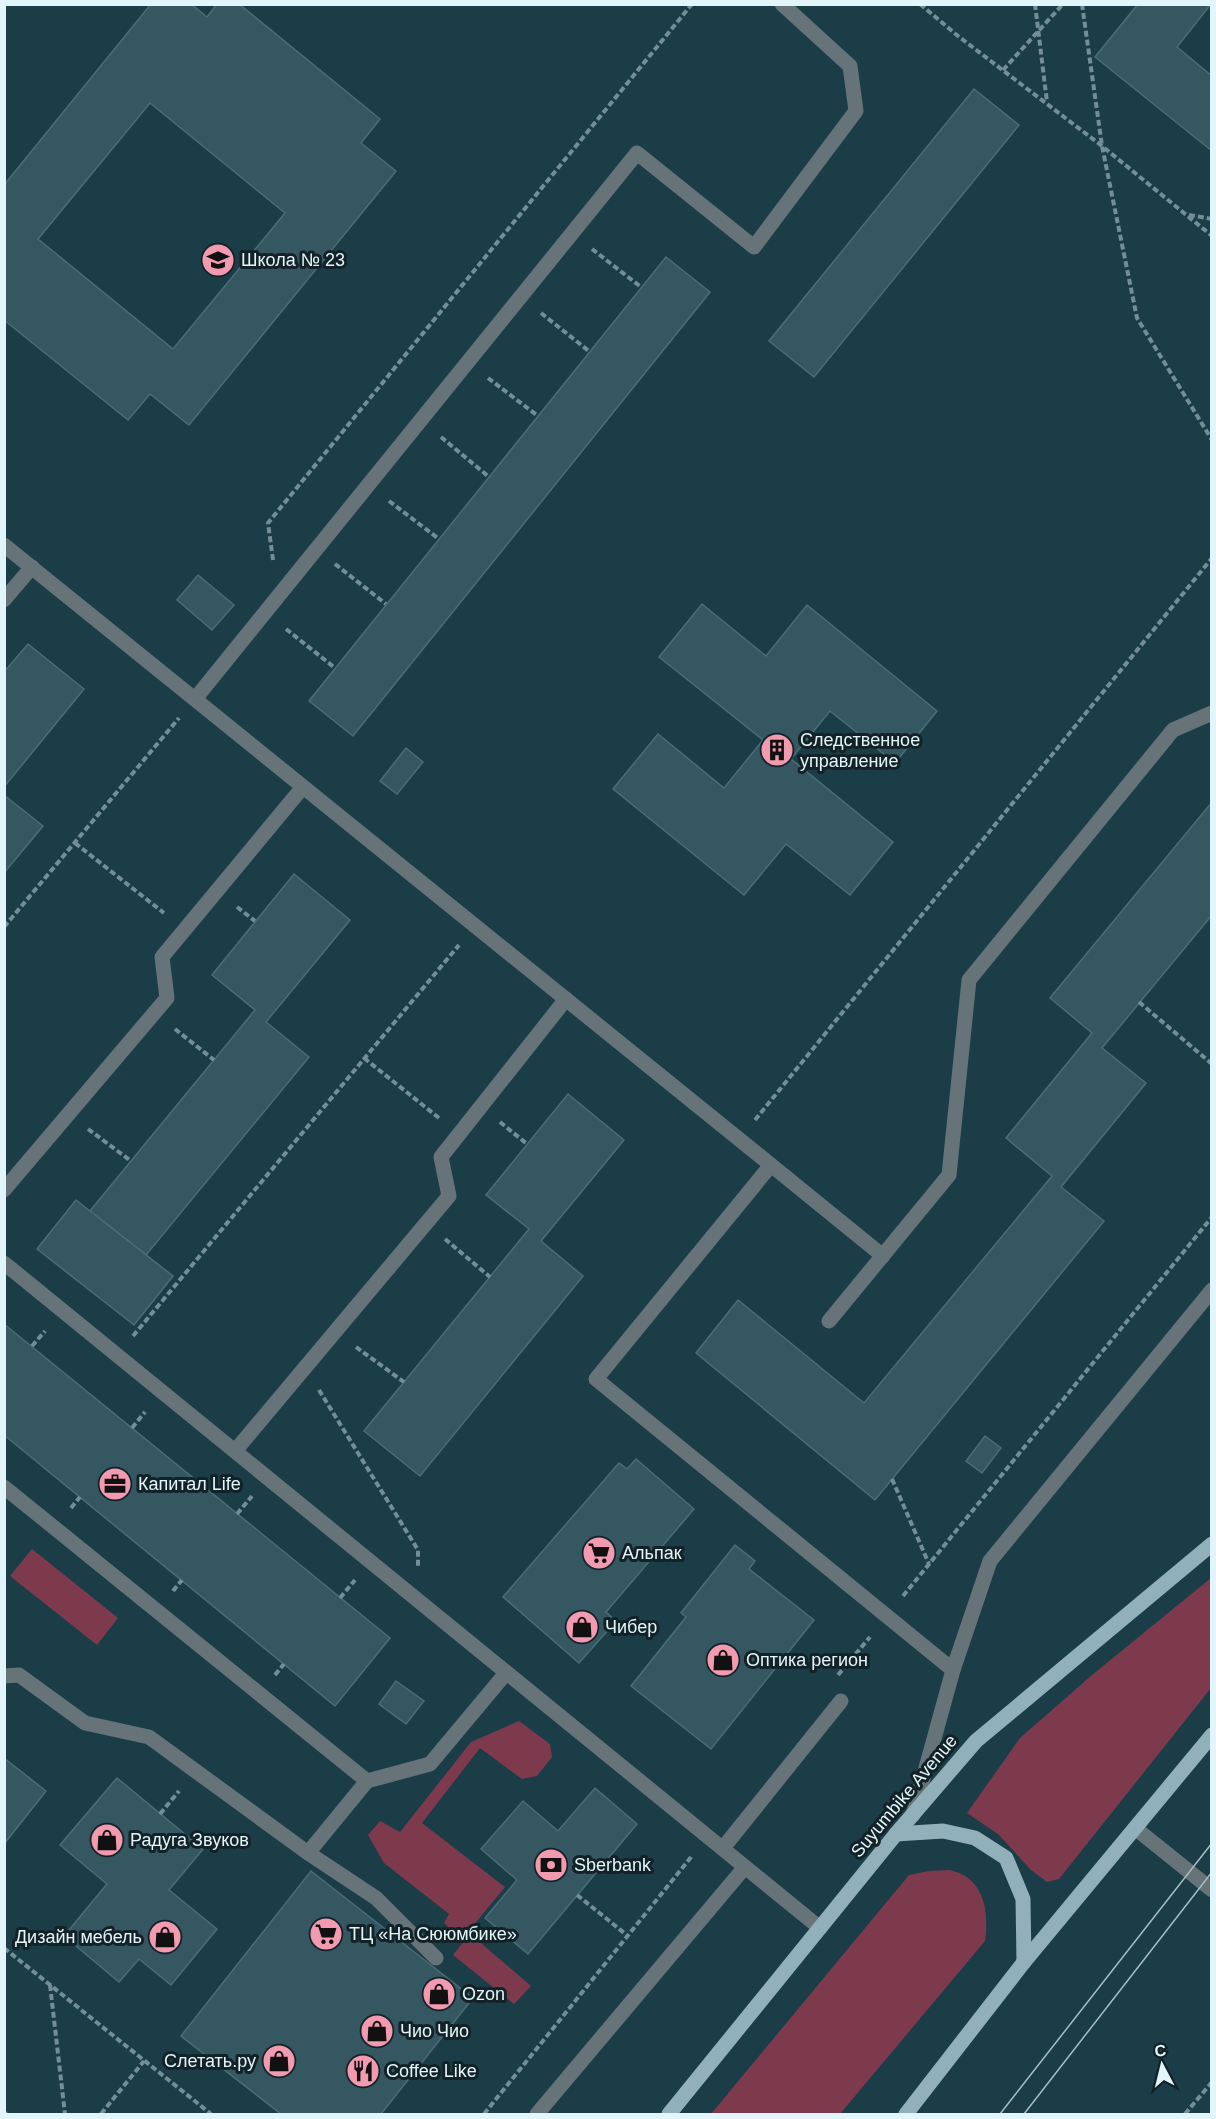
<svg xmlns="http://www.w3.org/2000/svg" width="1216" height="2119" font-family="Helvetica,sans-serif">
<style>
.green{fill:#7d3a4d}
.building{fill:#355762;stroke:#4b6d78;stroke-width:1.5;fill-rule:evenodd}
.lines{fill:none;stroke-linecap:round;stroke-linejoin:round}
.path{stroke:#738e96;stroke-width:4;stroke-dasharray:6 3;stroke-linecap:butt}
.minor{stroke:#667479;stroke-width:15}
.major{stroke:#91b0ba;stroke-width:15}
.tram{stroke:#a7bec5;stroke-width:1.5}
.labels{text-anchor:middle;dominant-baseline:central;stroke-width:6;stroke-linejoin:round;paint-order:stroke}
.poi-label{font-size:18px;fill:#e2f5fb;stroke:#132226;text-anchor:start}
.street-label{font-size:18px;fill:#e2f5fb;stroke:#132226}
</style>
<rect width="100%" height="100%" fill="#1b3d47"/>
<g class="green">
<path d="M32 1549 118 1618 97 1645 10 1576Z"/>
<path d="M1211 1578V1688L1059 1879 1047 1882 1031 1870 998 1834 967 1813 1020 1738 1092 1675Z"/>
<path d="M519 1721 550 1744 552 1757 537 1776 522 1779 480 1748 422 1823 505 1887 468 1932 531 1986 514 2004 453 1955 464 1941 444 1923 449 1914 384 1863 368 1835 380 1821 400 1832 471 1742Z"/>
<path d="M950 1870C956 1872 963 1874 968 1878 987 1893 988 1919 985 1941L840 2114H711L909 1875 929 1871Z"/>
</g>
<g class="building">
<path d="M151 4H191L207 17 217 4H239L380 119 361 143 396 171 189 425 150 394 128 420 4 320V185ZM150 103 285 213 173 349 38 239Z"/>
<path d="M1138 4H1211L1177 47 1212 76V151L1095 57Z"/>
<path d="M974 89 1019 125 814 377 769 341Z"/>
<path d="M666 257 710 292 353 736 309 701Z"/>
<path d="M198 575 234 605 212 630 177 600Z"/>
<path d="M702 604 766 656 807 605 937 711 895 763 830 711 791 759 893 842 850 895 786 844 744 895 613 789 658 734 724 788 763 740 659 657Z"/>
<path d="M28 644 84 689 4 787V672Z"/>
<path d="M406 748 423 762 397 794 380 781Z"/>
<path d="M4 795 43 826 4 873Z"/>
<path d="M1212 802V915L1102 1048 1146 1083 1061 1187 1104 1221 875 1500 696 1353 738 1300 864 1403 1052 1176 1006 1138 1092 1033 1050 998Z"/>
<path d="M294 874 350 920 266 1022 309 1057 146 1255 90 1211 255 1010 212 975Z"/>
<path d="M568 1094 624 1140 541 1241 583 1276 420 1476 364 1431 529 1229 486 1195Z"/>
<path d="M76 1200 173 1276 134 1325 37 1249Z"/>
<path d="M4 1324 390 1638 335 1706 4 1435Z"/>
<path d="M985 1436 1001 1448 982 1473 966 1461Z"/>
<path d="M636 1459 694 1509 606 1612 616 1621 579 1663 503 1597 619 1463 627 1469Z"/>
<path d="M735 1545 755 1561 749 1569 814 1620 711 1749 631 1686 686 1617 681 1613Z"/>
<path d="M396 1681 424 1701 406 1724 379 1704Z"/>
<path d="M4 1758 46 1791 4 1844Z"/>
<path d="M117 1778 203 1849 169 1890 217 1929 171 1985 139 1959 119 1982 64 1936 107 1884 60 1845Z"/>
<path d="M595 1788 637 1824 528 1954 485 1918 517 1880 481 1849 523 1801 558 1831Z"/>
<path d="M311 1871 473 1998 381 2114H281L181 2036Z"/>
</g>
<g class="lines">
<g class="path">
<path d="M920 4 958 36 1102 146 1212 236"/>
<path d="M1035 4 1047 102"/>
<path d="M1082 4 1102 146 1137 318 1212 440"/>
<path d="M1003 70 1063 4"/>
<path d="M1189 215 1212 219"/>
<path d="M592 249 641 287"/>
<path d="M541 313 590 352"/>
<path d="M488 378 538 416"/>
<path d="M441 437 489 477"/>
<path d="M389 501 439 539"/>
<path d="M273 560 268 523 692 4"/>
<path d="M335 564 386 604"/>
<path d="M286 629 335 668"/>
<path d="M75 843 164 913"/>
<path d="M237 907 255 921"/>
<path d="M4 927 179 718"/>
<path d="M1139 1002 1212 1064"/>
<path d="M175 1029 214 1060"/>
<path d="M364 1058 439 1118"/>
<path d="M755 1120 1212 558"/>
<path d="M500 1122 527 1144"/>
<path d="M88 1129 131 1161"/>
<path d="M445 1239 490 1277"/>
<path d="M133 1336 459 945"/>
<path d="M32 1346 45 1331"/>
<path d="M356 1347 404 1382"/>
<path d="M319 1390 418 1550V1567"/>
<path d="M132 1428 145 1412"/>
<path d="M892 1479 929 1564"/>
<path d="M71 1508 80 1497"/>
<path d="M237 1514 252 1496"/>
<path d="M173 1591 182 1580"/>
<path d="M903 1596 1212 1217"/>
<path d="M340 1598 355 1580"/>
<path d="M275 1675 284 1664"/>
<path d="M838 1675 870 1637"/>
<path d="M160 1814 179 1791"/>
<path d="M577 1895 628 1936"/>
<path d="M4 1948 211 2114"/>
<path d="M50 1985 65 2114"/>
<path d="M4 2113 7 2114"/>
<path d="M101 2114 144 2061"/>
<path d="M484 2114 692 1856"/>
<path d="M1185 2114 1212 2082"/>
</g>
<g class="minor">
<path d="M4 545 771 1165"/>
<path d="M4 600 32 567"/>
<path d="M195 699 637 153 754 247 856 111 850 66 782 4"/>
<path d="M4 1190 167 998 162 957 303 787"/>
<path d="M883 1256 771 1165 596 1379 953 1670"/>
<path d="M4 1263 820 1928"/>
<path d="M829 1321 949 1175 969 980 1173 730 1212 713"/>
<path d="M235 1451 449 1196 441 1157 566 999"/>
<path d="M4 1487 367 1781 430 1764 506 1673"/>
<path d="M4 1676 19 1675 85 1723 149 1737 308 1853 367 1781"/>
<path d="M913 1815 953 1670 990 1561 1212 1290"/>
<path d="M1135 1828 1212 1890"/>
<path d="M723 1848 841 1701"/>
<path d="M308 1853 376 1898 436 1958"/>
<path d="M537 2114 745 1867"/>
</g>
<g class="major">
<path d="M896 1834 943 1831 975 1838 1006 1858 1023 1899 1024 1962"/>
<path d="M669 2114 896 1834 976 1741 1212 1544"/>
<path d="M906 2114 1024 1962 1212 1735"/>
</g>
<g class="tram">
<path d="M1000 2114 1212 1843"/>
<path d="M1024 2114 1212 1872"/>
</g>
</g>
<defs>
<symbol id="school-disc" viewBox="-11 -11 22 22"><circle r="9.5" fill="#f29aaf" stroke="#132226"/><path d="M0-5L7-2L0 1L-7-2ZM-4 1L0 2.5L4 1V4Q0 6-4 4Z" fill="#111"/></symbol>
<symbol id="building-disc" viewBox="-11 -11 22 22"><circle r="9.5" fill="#f29aaf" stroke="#132226"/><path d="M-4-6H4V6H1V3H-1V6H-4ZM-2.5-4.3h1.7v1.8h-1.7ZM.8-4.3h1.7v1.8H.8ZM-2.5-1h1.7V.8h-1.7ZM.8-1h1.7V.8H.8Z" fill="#111"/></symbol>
<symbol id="office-disc" viewBox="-11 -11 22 22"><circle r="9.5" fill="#f29aaf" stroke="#132226"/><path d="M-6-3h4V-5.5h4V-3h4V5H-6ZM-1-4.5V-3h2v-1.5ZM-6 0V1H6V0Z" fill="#111"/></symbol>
<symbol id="supermarket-disc" viewBox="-11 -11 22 22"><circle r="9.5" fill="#f29aaf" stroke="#132226"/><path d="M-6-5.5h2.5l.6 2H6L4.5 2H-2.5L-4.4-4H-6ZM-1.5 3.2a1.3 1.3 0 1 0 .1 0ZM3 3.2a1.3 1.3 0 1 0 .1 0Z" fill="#111"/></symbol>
<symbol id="shop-disc" viewBox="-11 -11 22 22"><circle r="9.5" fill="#f29aaf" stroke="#132226"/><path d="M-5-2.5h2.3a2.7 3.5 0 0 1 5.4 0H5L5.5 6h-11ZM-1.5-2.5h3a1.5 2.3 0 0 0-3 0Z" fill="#111"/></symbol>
<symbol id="bank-disc" viewBox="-11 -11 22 22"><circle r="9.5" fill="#f29aaf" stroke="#132226"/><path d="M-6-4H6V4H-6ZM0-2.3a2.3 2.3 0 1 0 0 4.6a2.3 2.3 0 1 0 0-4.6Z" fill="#111"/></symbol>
<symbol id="restaurant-disc" viewBox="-11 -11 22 22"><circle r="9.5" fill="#f29aaf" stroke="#132226"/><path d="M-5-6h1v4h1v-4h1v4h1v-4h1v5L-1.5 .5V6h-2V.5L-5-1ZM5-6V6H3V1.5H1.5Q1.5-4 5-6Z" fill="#111"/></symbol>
</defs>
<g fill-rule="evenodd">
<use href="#school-disc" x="199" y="241" width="38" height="38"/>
<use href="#building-disc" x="758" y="731" width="38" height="38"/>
<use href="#office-disc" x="96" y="1465" width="38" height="38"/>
<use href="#supermarket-disc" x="580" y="1534" width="38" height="38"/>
<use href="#shop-disc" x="563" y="1608" width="38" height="38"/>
<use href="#shop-disc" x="704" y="1641" width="38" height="38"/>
<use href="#shop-disc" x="88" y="1821" width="38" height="38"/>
<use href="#bank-disc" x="532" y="1846" width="38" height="38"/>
<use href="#supermarket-disc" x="307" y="1915" width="38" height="38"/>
<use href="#shop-disc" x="146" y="1918" width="38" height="38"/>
<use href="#shop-disc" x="420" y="1975" width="38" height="38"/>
<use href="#shop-disc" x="358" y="2012" width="38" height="38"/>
<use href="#shop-disc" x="260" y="2042" width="38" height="38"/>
<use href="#restaurant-disc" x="344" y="2052" width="38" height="38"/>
</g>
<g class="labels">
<g class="poi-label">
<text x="241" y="260">Школа № 23</text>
<text x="800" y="740">Следственное<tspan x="800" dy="21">управление</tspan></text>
<text x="138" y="1484">Капитал Life</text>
<text x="622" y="1553">Альпак</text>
<text x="605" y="1627">Чибер</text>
<text x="746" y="1660">Оптика регион</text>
<text x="130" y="1840">Радуга Звуков</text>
<text x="574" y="1865">Sberbank</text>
<text x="349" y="1934">ТЦ «На Сююмбике»</text>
<text x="142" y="1937" text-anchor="end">Дизайн мебель</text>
<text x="462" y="1994">Ozon</text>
<text x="400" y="2031">Чио Чио</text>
<text x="256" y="2061" text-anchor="end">Слетать.ру</text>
<text x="386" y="2071">Coffee Like</text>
</g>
<g class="street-label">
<text transform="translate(904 1796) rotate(-50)">Suyumbike Avenue</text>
</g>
</g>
<rect width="1216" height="2119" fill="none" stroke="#e2f5fb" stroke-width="12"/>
<g transform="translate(1162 2065) rotate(353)" stroke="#132226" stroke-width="4.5" paint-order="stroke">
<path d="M0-4.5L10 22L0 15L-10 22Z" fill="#e2f5fb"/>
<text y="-9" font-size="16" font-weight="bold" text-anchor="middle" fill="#e2f5fb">С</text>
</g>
</svg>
